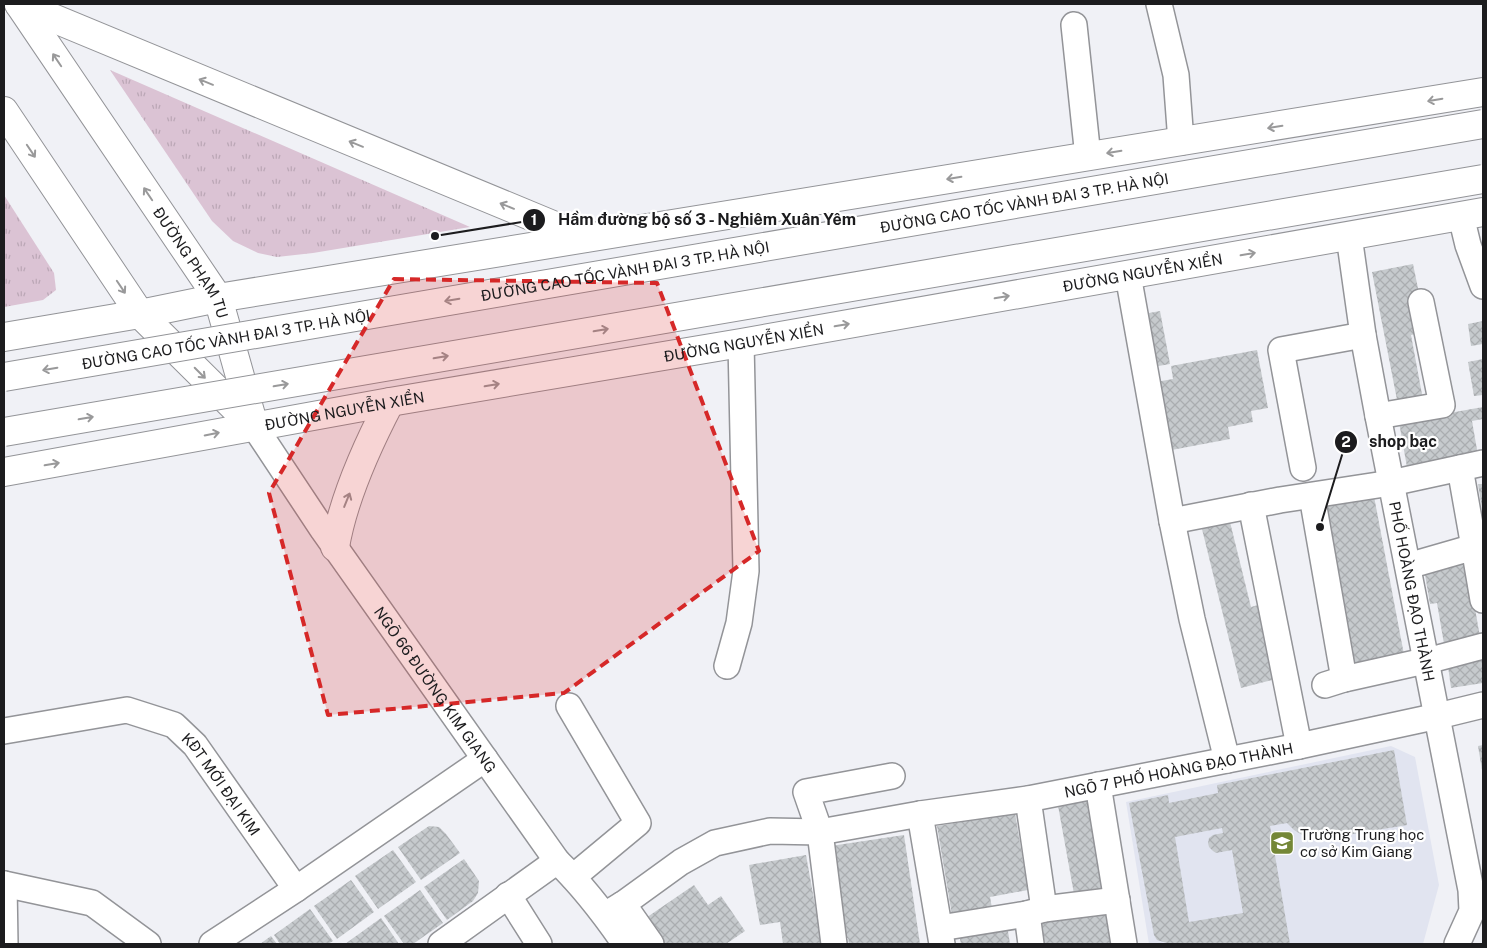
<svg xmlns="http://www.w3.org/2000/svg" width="1487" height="948" font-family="'Public Sans',sans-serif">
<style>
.built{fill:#e1e4f0}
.grass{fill:url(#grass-tufts)}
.building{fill:url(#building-cross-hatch);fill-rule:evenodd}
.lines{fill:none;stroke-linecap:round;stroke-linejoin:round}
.minor-casing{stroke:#939498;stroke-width:28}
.major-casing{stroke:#939498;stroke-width:30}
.highway-casing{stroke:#939498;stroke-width:30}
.minor{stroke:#fff;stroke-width:25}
.major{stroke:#fff;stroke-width:28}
.highway{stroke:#fff;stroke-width:28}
.highway-bridge-casing{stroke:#939498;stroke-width:30;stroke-linecap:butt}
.highway-bridge{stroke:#fff;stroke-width:28}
.oneway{stroke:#99999a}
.marked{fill:#d62828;fill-opacity:0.2;stroke:#d62828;stroke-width:4;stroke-dasharray:10 6;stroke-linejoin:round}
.labels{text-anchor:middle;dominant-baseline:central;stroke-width:4.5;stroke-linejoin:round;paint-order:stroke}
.street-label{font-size:15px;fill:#1c1c1e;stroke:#fff}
.poi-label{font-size:15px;fill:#1c1c1e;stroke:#fff;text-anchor:start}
.leader{fill:none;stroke:#1c1c1e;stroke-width:2}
.callout-dot{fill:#1c1c1e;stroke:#fff;stroke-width:2}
.mark-label{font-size:15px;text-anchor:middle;font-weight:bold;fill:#fff}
.callout-label{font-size:16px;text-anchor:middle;font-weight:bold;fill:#1c1c1e;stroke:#fff;stroke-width:4.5;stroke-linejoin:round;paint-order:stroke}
</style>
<defs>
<pattern id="grass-tufts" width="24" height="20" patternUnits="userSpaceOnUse" patternTransform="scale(1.25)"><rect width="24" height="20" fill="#dbc3d4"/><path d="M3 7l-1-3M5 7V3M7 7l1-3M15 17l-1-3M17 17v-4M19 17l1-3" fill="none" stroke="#bba7b6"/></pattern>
<pattern id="building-cross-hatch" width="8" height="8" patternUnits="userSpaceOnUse" patternTransform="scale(1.25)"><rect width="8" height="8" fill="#c6cacd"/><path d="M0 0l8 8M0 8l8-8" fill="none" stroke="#aaadb0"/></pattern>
</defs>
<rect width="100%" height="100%" fill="#f0f1f6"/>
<path class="built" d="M1391 746 1415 757 1439 885 1423 944H1149L1126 802Z"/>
<g class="grass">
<path d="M110 70 470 227 313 253 277 257 258 253 233 241 212 221Z"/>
<path d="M4 195 54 273 56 290 43 300 4 307Z"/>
</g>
<g class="building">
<path d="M1413 264 1427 332 1411 335 1424 405 1399 410 1372 272Z"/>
<path d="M1160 311 1170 364 1147 368 1138 315Z"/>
<path d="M1483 321V344L1471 346 1468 324Z"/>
<path d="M1257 350 1268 408 1251 411 1253 422 1228 427 1230 439 1161 452 1150 383 1173 379 1171 366Z"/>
<path d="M1483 359V395L1474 396 1468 362Z"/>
<path d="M1483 407V419L1472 421 1479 461 1408 473 1399 422Z"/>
<path d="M1478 484H1483V509H1482Z"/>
<path d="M1373 491 1405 660 1350 671 1319 501Z"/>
<path d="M1229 518 1251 607 1265 603 1283 677 1241 688 1201 525Z"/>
<path d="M1473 554V597L1480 637 1444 644 1437 603 1430 604 1423 563Z"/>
<path d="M1483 653V683L1451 688 1447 659Z"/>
<path d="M1483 745V770H1482L1478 746Z"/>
<path d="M1394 750 1407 825 1323 839 1313 838 1302 835 1294 830 1287 823 1270 826 1290 944H1170L1157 940 1154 935 1129 803 1168 795 1169 803 1218 793 1217 785ZM1222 828 1223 833 1213 835 1209 838 1208 843 1209 847 1213 851 1216 853 1232 850 1243 913 1189 922 1175 837Z"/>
<path d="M1097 793 1113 887 1074 894 1057 800Z"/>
<path d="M1015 813 1028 890 990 897 992 908 952 915 937 826Z"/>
<path d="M429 826 439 827 446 834 460 853 421 880 398 847Z"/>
<path d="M904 835 920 944H849L848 938 838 939 824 847Z"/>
<path d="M393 850 416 882 378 909 355 876Z"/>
<path d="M806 855 822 944H783L780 922 760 925 749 865Z"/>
<path d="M464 859 479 881 478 893 473 901 447 920 424 887Z"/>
<path d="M351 880 374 912 337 939 314 906Z"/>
<path d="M694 885 708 905 721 896 745 931 726 944H655L640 922Z"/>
<path d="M420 890 443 923 413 944H404L384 916Z"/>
<path d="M1111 905 1118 944H1033L1029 920Z"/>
<path d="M310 909 333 941 328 944H280L274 935Z"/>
<path d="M381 918 399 944H345Z"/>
<path d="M1007 925 1010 944H961L959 934Z"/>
<path d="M271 936 277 944H260Z"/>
</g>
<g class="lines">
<defs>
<g id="minor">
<path d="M1159 4 1176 75 1181 142"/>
<path d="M1074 25 1088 157"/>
<path d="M1461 216 1468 245 1483 286"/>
<path id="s1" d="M1349 236 1363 335 1378 416 1471 890 1472 911 1457 944"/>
<path d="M1128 275 1172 521 1192 619 1227 760"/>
<path d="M1378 416 1442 405 1421 302"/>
<path id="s2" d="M254 426 323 530 557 861C583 886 605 915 625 944"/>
<path d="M1303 468 1281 350 1363 335"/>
<path d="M1460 468 1474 547"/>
<path d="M1312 496 1344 679"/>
<path d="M1251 505 1299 746"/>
<path d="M1172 521 1280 500 1391 483 1483 463"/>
<path d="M1408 566 1474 547 1483 600"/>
<path d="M727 666 739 623 746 571 741 343"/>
<path d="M1325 685 1344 679 1438 658 1483 646"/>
<path d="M569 706 638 823 573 877"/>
<path id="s3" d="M4 731 127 710 174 725 195 745 296 889"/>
<path d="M1098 785 1124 944"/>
<path d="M920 814 942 944"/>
<path d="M4 884 92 903 148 944"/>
<path d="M4 884 5 944"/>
<path d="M508 895 539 944"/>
<path d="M623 904 651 944"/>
<path d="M1044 909 1117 900"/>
<path d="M1027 914 1031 944"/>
<path id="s4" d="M605 915 623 904 681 862 715 843 770 831 820 832 920 814 1028 799 1299 746 1438 716 1483 705"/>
<path d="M940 928 1027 914 1044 909 1028 799"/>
<path d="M212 944 296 889 485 759"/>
<path d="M441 944 557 861"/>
<path d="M834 944 820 832 806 792 892 776"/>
</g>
<g id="major">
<path d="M4 337 140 314 218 298 1483 92"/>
<path id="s5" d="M4 472 390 402 741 343 1483 212"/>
<path d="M335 547C343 499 367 446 390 402"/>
</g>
<g id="highway">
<path d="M19 4 584 238"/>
<path id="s6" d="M19 4 218 298 254 426"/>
<path d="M4 111 140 314 237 410"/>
</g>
</defs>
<use href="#minor" class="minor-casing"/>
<use href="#major" class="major-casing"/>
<use href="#highway" class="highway-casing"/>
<use href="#minor" class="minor"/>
<use href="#major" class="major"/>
<use href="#highway" class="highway"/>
<defs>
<g id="highway-bridge">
<path id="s7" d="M4 377 1483 124"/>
<path d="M4 432 1483 179"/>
</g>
</defs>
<use href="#highway-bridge" class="highway-bridge-casing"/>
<use href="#highway-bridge" class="highway-bridge"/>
</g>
<defs><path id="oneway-shaft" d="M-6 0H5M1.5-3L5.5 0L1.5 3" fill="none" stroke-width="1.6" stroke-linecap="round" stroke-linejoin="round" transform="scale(1.25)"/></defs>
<g class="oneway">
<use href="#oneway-shaft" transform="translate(57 60) rotate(-124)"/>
<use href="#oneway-shaft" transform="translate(206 82) rotate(-158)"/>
<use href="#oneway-shaft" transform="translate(1435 100) rotate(170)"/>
<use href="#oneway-shaft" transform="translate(1275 127) rotate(171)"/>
<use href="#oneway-shaft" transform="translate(356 144) rotate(-158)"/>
<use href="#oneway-shaft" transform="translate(31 151) rotate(56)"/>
<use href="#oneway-shaft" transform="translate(1114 152) rotate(171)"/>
<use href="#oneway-shaft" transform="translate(954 178) rotate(171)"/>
<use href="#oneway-shaft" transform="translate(148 194) rotate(-124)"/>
<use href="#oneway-shaft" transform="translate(507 206) rotate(-158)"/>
<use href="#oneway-shaft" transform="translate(1248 254) rotate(-10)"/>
<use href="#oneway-shaft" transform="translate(121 287) rotate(56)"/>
<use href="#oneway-shaft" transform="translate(1002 297) rotate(-10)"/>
<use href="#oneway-shaft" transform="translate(452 300) rotate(170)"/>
<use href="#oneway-shaft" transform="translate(842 325) rotate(-10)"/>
<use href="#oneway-shaft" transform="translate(601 330) rotate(-10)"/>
<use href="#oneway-shaft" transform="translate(441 357) rotate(-10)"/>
<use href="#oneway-shaft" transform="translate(50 369) rotate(170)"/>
<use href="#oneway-shaft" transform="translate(200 373) rotate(45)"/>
<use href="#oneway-shaft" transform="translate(281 385) rotate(-10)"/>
<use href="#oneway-shaft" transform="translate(492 385) rotate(-10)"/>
<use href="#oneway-shaft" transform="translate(86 418) rotate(-10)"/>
<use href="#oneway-shaft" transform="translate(212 434) rotate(-11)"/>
<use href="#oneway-shaft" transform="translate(52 464) rotate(-10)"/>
<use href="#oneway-shaft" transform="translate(347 500) rotate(-68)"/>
</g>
<path class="marked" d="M394 279 657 283 759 551 564 693 328 715 269 493Z"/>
<defs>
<symbol id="school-square" viewBox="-11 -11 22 22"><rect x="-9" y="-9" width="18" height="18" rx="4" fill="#748737" stroke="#fff"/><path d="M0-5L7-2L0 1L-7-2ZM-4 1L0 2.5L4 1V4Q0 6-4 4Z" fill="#fff"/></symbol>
</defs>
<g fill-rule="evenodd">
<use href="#school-square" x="1268" y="829" width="28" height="28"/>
</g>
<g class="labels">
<g class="street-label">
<text stroke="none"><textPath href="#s7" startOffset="1035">ĐƯỜNG CAO TỐC VÀNH ĐAI 3 TP. HÀ NỘI</textPath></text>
<text stroke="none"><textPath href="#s6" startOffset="311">ĐƯỜNG PHẠM TU</textPath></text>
<text stroke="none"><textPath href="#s7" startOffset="630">ĐƯỜNG CAO TỐC VÀNH ĐAI 3 TP. HÀ NỘI</textPath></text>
<text stroke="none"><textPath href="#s5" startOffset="1156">ĐƯỜNG NGUYỄN XIỂN</textPath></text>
<text stroke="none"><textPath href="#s7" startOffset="225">ĐƯỜNG CAO TỐC VÀNH ĐAI 3 TP. HÀ NỘI</textPath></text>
<text stroke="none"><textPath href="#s5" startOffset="751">ĐƯỜNG NGUYỄN XIỂN</textPath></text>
<text stroke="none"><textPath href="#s5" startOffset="346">ĐƯỜNG NGUYỄN XIỂN</textPath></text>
<text stroke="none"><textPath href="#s1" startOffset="361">PHỐ HOÀNG ĐẠO THÀNH</textPath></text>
<text stroke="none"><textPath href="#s2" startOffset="320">NGÕ 66 ĐƯỜNG KIM GIANG</textPath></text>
<text stroke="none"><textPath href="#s4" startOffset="602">NGÕ 7 PHỐ HOÀNG ĐẠO THÀNH</textPath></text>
<text stroke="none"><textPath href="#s3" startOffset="250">KĐT MỚI ĐẠI KIM</textPath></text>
</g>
<g class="poi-label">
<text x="1300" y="834">Trường Trung học<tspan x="1300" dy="17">cơ sở Kim Giang</tspan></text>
</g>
</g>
<path class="leader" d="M435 236L534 220M1320 527L1346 442"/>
<g class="callout-dot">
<circle cx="435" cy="236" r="5"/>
<circle cx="1320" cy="527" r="5"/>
<circle cx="534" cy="220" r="12"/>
<circle cx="1346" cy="442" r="12"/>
</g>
<g class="mark-label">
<text x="534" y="225">1</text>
<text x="1346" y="447">2</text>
</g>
<g class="callout-label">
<text x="707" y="225">Hầm đường bộ số 3 - Nghiêm Xuân Yêm</text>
<text x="1403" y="447">shop bạc</text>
</g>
<rect width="1487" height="948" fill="none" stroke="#1c1c1e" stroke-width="10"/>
</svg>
